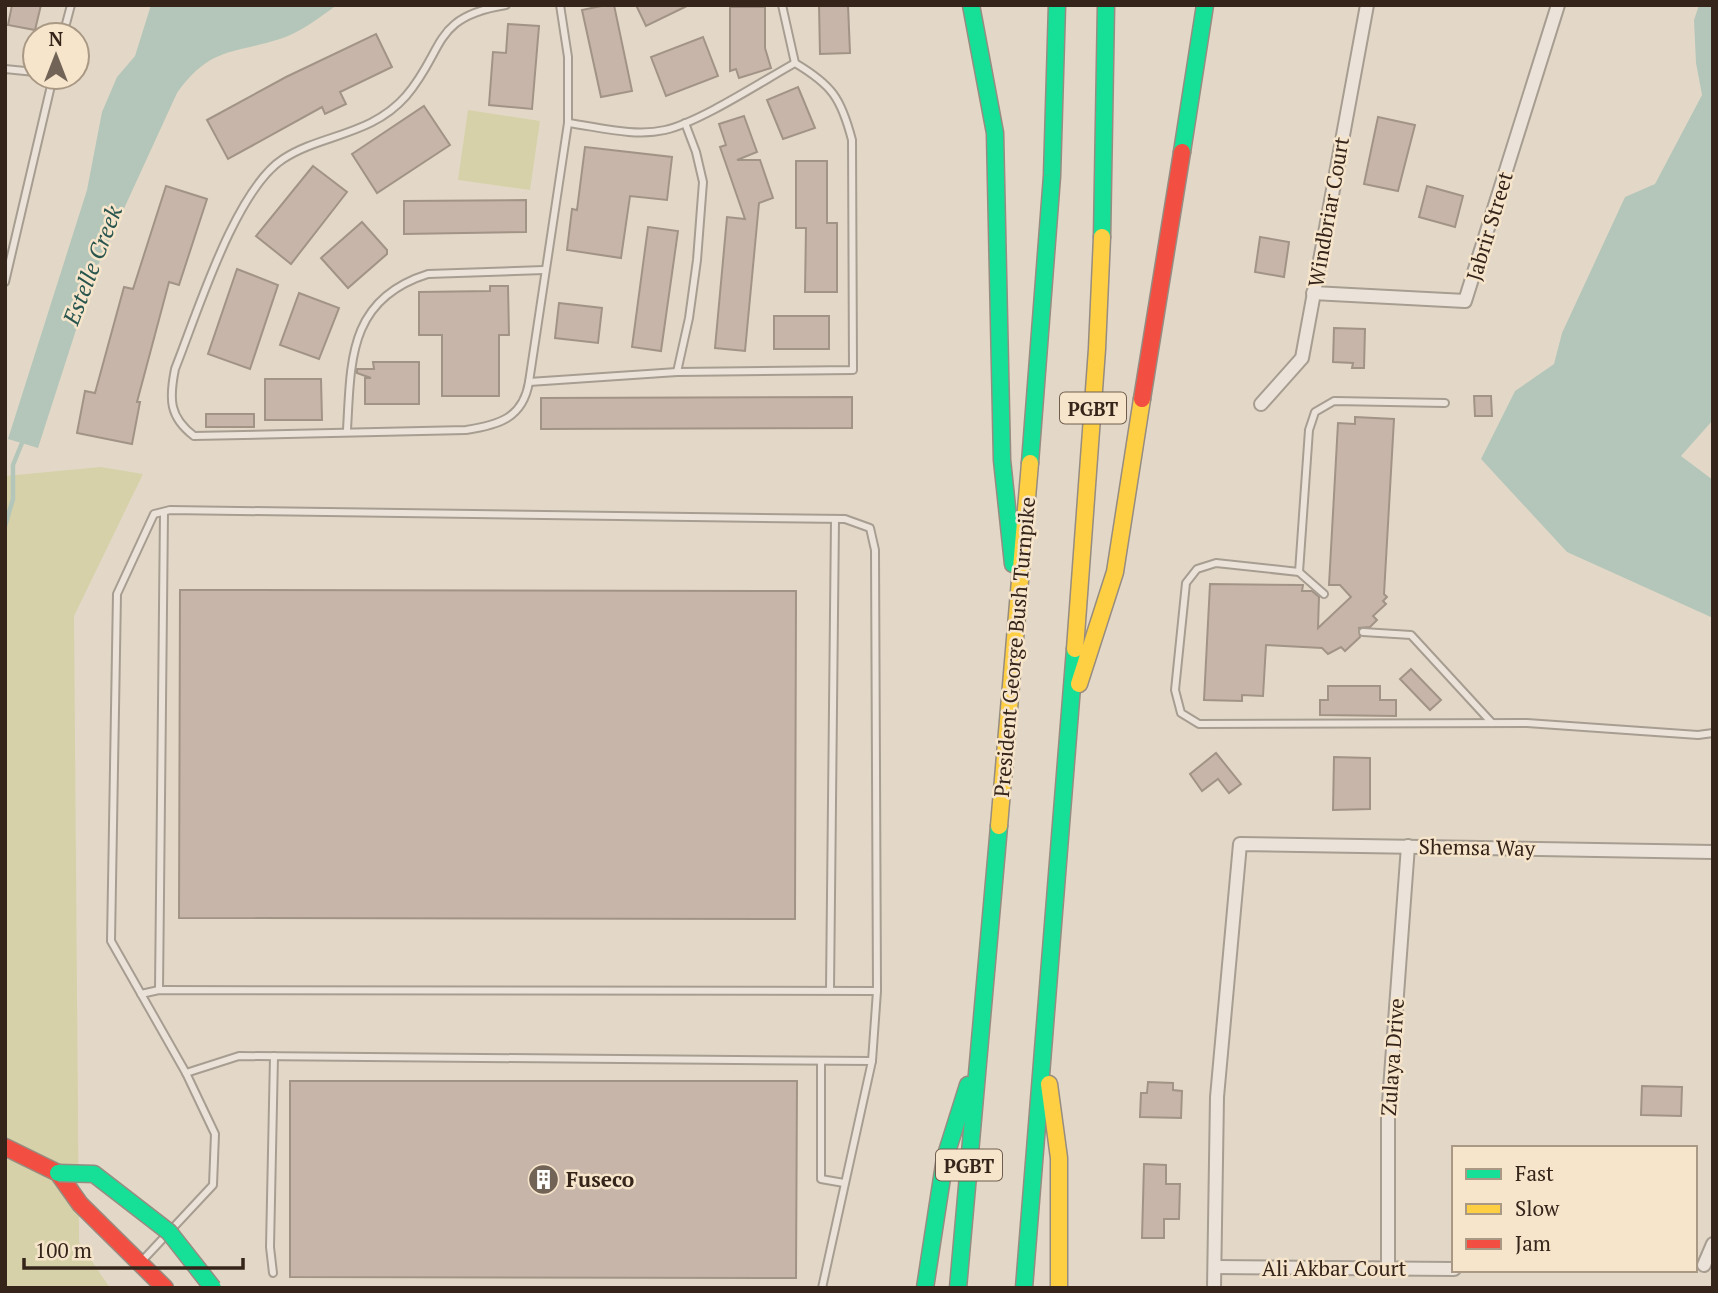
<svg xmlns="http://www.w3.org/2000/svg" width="1718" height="1293" font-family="'PT Serif',serif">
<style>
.green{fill:#d6d1a9}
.water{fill:#b4c6b9}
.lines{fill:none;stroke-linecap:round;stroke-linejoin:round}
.stream{stroke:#b4c6b9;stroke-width:4.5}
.building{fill:#c6b5a8;stroke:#a29387;stroke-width:2}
.lane-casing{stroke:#a79d91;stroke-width:10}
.street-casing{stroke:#a79d91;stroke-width:16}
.fast-casing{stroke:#978c81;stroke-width:19}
.slow-casing{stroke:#978c81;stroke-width:19}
.jam-casing{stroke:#978c81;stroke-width:19}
.lane{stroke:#ebe3d9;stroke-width:6}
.street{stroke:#ebe3d9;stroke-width:12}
.fast{stroke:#16e098;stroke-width:16}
.slow{stroke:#ffcf43;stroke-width:16}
.jam{stroke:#f24e42;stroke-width:16}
.fast-bridge-casing{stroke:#978c81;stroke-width:19;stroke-linecap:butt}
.fast-bridge{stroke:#16e098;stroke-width:16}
.labels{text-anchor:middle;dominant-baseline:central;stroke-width:5;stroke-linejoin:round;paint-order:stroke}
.shield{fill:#f6e5cb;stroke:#6f5e4f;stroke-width:2}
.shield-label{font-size:19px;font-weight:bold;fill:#35241a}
.street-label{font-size:21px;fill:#35241a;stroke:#f6e5cb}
.poi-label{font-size:21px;font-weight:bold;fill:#35241a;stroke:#f6e5cb;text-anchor:start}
.water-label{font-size:23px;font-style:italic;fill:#29554e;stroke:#f6e5cb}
</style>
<rect width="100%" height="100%" fill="#e3d8c7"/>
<g class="green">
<path d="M468 110 540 121 530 190 458 180Z"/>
<path d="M101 467 143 474 74 616 79 1242 110 1288H5V476Z"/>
</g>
<g class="water">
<path d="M151 5H337C320 17 300 33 280 39 232 54 210 47 177 93L94 274 38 448 8 439 87 190 102 112 117 77 135 56Z"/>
<path d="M1699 5H1713V420L1681 456 1713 480V618L1567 552 1481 459 1515 391 1554 364 1562 333 1625 197 1655 184 1702 95 1696 63 1694 20Z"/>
</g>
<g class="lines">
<path class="stream" d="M5 526 13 499V465L24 438"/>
</g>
<g class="building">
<path d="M12 5H41L35 30 8 25Z"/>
<path d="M606 5H614L632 91 601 97 582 10Z"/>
<path d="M636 5H689L646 26Z"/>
<path d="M819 5H848L850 53 820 54Z"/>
<path d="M730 7H765V48L771 68 739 78 736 69 730 71Z"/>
<path d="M508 24 539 26 532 109 489 105 493 52 506 53Z"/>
<path d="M376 34 392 67 340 92 346 104 325 114 322 107 228 159 207 120 286 77Z"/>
<path d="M703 37 718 76 666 96 651 57Z"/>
<path d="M798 87 815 128 783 139 767 100Z"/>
<path d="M424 106 450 145 377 193 352 154Z"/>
<path d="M744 116 757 152 737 160H760L773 198 759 203 745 351 715 348 727 217 745 219 720 147 726 145 719 124Z"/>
<path d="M1378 117 1415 125 1398 191 1364 184Z"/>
<path d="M585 147 672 157 667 200 630 196 621 258 567 250 572 209 577 210Z"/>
<path d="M796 161H827V223H837V292H805L806 228H796Z"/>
<path d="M313 166 347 192 291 264 256 236Z"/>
<path d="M166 186 207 199 179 285 169 282 137 402H140L132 444 77 433 85 391 95 393 124 287 133 289Z"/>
<path d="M1427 186 1463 196 1455 227 1419 217Z"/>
<path d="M526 200V232L404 234V201Z"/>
<path d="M362 222 387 250V254L348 288 321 258Z"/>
<path d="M648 227 678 231 661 351 632 347Z"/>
<path d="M1260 237 1289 242 1284 277 1255 272Z"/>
<path d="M237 269 278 285 250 369 208 354Z"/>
<path d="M490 286H508L509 335H499V396H442V335H419V292L490 291Z"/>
<path d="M299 293 339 308 319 359 280 345Z"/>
<path d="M559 303 602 308 598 343 555 338Z"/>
<rect x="774" y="316" width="55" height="33"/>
<path d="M1334 328 1365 329 1364 368H1352L1353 363 1333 362Z"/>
<path d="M373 362H419V404H365V378H371L357 373V369H374Z"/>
<path d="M265 379H321L322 420H265Z"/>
<path d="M1474 396H1491L1492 416H1475Z"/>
<path d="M852 397V428L541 429V398Z"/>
<rect x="206" y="414" width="48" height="13"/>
<path d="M1355 417 1394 419 1384 594 1387 597 1383 601 1386 604 1373 616 1377 620 1370 627 1359 628 1360 637 1345 651 1341 647 1328 654 1322 648 1266 645 1263 696 1242 695V701L1204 700 1210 584 1303 585 1302 591H1312L1319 597 1318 628 1351 597 1340 585H1329L1338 423 1355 424Z"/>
<path d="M180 590 796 591 795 919 179 918Z"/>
<path d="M1411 669 1441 700 1430 710 1400 679Z"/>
<path d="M1328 686H1380V700H1396V716L1320 715V700H1328Z"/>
<path d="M1216 753 1241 784 1229 793 1218 779 1202 791 1190 774Z"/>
<path d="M1334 757 1370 758V809L1333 810Z"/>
<path d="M290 1081H797L796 1278 290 1277Z"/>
<path d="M1148 1082 1173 1083V1090L1182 1091 1181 1118 1140 1117 1141 1093H1147Z"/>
<path d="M1642 1086 1682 1087 1681 1116 1641 1115Z"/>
<path d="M1144 1164 1166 1165V1184H1180L1179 1219H1164V1238H1142Z"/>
</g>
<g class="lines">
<defs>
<g id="lane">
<path d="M506 5C431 17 446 49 406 96 371 136 321 134 283 159 235 190 197 314 175 369 169 399 169 417 194 436L466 430C499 425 523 418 529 382L568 123V57L560 5"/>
<path d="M782 5 795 63"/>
<path d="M63 35 71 5"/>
<path d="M5 69 35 72"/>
<path d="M5 282 53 77"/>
<path d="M677 372 689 318 697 260 703 182 696 152 685 123"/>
<path d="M529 382 677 372 853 370 852 140C841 98 832 85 795 63 761 82 700 122 665 130 634 137 599 127 568 123"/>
<path d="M347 430C351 361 348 299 428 274L544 270"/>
<path d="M1299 572 1309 430 1315 412 1334 401 1445 403"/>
<path d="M1324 594 1299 572 1216 563 1197 569 1186 583 1175 690 1181 713 1199 724 1527 723 1698 735 1713 733"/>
<path d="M1363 632 1411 635 1492 723"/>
<path d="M159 990 164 512"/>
<path d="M830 990 835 519"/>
<path d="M141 994 159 990 877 991"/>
<path d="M821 1061V1179L844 1183"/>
<path d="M186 1073 111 941 117 594 154 514 170 510 845 519 870 528 875 550 877 991 872 1061"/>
<path d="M141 1262 213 1185 215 1134 186 1073 239 1056 872 1061 822 1288"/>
<path d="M273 1273 270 1247 274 1056"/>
</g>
<g id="street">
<path d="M1313 293 1465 301 1558 5"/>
<path d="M1261 404 1302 358 1367 5"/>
<path d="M1704 1265 1713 1244"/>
<path d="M1215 1267 1454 1269"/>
<path d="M1388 1269V1116L1408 846"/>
<path d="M1214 1288 1217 1097 1240 844 1713 852"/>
</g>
<g id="fast">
<path d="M971 5 995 133 1002 460 1013 564"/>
<path d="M1182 152 1205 5"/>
<path d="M1102 237 1106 5"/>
<path d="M1030 463 1052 176 1057 5"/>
<path d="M925 1288 945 1158 968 1085"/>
<path d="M958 1288 999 826"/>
<path d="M1024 1288 1075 649"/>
</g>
<g id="slow">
<path d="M1075 649 1097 349 1102 237"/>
<path d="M1079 684 1115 572 1142 399"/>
<path d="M999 826 1030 463"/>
<path d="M1049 1084 1059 1158V1288"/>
</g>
<g id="jam">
<path d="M1142 399 1182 152"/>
<path d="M5 1147 58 1173 80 1204 165 1288"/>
</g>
</defs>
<use href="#lane" class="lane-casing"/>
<use href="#street" class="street-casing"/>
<use href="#fast" class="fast-casing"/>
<use href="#slow" class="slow-casing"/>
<use href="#jam" class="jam-casing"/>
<use href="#lane" class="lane"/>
<use href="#street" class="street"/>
<use href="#fast" class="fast"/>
<use href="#slow" class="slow"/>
<use href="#jam" class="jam"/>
<defs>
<path id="fast-bridge" d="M58 1173 94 1174 169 1232 213 1288"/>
</defs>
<use href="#fast-bridge" class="fast-bridge-casing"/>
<use href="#fast-bridge" class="fast-bridge"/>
</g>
<defs>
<symbol id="building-disc" viewBox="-11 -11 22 22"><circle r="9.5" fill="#726357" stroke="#f6e5cb"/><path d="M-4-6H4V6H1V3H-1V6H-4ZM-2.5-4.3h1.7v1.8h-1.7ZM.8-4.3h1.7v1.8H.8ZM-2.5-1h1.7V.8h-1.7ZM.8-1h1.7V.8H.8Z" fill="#fff"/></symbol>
</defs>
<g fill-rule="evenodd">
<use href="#building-disc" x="526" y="1162" width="35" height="35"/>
</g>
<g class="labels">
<g class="shield">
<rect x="1060" y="392.5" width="66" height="31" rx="5"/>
<rect x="936" y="1149.5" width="66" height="31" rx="5"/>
</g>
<g class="shield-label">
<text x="1093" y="408">PGBT</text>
<text x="969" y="1165">PGBT</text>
</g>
<g class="street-label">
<text transform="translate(1328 212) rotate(-80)">Windbriar Court</text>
<text transform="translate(1489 226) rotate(-73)">Jabrir Street</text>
<text transform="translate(1014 647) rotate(-85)">President George Bush Turnpike</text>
<text transform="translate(1477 847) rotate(1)">Shemsa Way</text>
<text transform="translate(1392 1057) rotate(-86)">Zulaya Drive</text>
<text x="1334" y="1268">Ali Akbar Court</text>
</g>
<g class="poi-label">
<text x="566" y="1179">Fuseco</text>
</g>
<g class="water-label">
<text transform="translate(92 265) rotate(-69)">Estelle Creek</text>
</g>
</g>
<rect width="1718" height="1293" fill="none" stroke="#35241a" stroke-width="14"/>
<rect x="1452" y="1146" width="245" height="126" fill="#f6e5cb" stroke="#a99884" stroke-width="2"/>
<rect x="1466" y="1169" width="35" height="10" fill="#16e098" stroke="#a99884" stroke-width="2"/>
<text x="1515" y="1181" font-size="21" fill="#35241a">Fast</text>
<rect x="1466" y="1204" width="35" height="10" fill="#ffcf43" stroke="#a99884" stroke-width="2"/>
<text x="1515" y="1216" font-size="21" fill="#35241a">Slow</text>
<rect x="1466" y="1239" width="35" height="10" fill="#f24e42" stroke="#a99884" stroke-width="2"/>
<text x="1515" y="1251" font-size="21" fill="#35241a">Jam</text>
<g transform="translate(56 56)"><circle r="33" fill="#f6e5cb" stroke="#a99884" stroke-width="2"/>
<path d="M0-5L12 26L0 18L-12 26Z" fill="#726357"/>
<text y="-10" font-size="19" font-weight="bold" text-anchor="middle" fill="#35241a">N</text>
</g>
<path d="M24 1258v10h219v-10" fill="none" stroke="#35241a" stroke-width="3.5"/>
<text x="35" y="1258" font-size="21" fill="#35241a" stroke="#f6e5cb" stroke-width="5" paint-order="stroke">100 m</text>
</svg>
